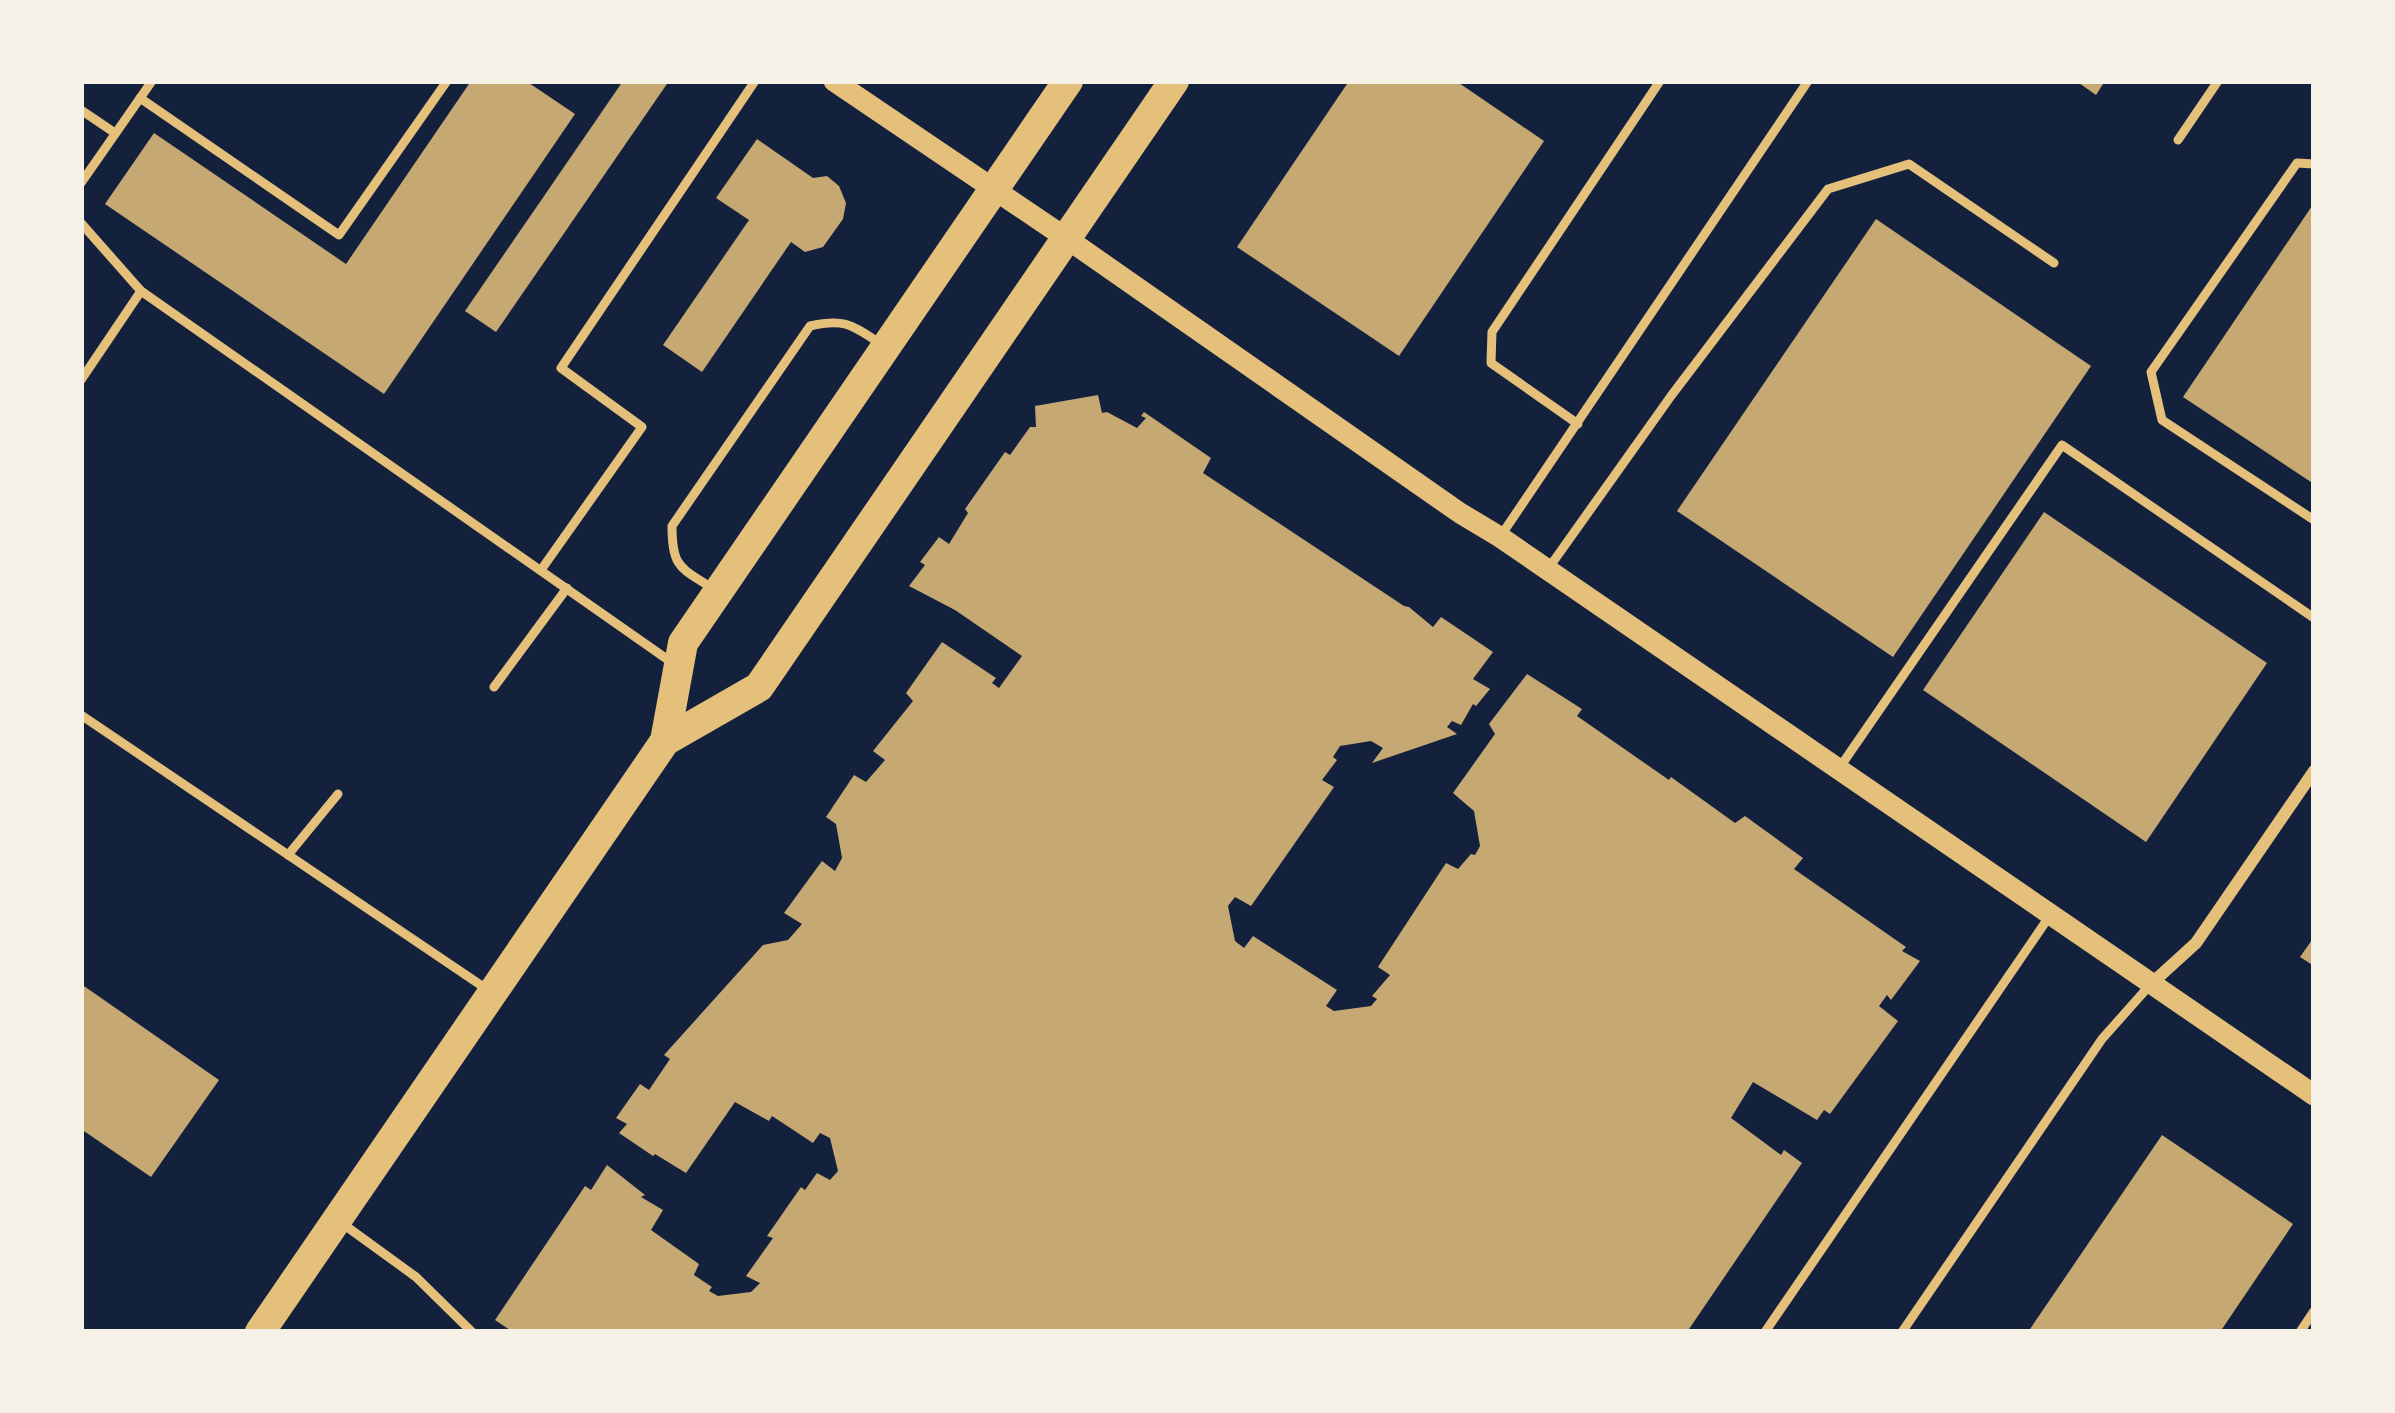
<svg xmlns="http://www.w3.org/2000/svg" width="2395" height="1413" font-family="Literata,serif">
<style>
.building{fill:#c6a872}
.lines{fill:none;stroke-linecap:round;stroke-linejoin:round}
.service{stroke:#e5c07b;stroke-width:9}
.minor{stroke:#e5c07b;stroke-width:12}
.tertiary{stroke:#e5c07b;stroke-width:21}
.primary{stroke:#e5c07b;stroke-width:30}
</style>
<rect width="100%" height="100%" fill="#14213d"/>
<g class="building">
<path d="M471 81H526L575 114 384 394 105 204 154 133 346 264Z"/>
<path d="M623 81H669L496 332 465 311Z"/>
<path d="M1349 81H1456L1544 141 1399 356 1237 247Z"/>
<path d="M2076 81H2105L2096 95Z"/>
<path d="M757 139 813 178 827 176 839 186 846 203 843 219 823 247 805 252 791 242 702 372 663 345 749 220 716 198Z"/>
<path d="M2314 203V484L2183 397Z"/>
<path d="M1876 219 2091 366 1893 657 1677 511Z"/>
<path d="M1098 395 1102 413 1107 412 1137 428 1146 418 1141 416 1144 412 1211 458 1203 473 1404 606 1409 607 1433 627 1441 617 1493 652 1473 679 1490 689 1476 706 1473 704 1461 725 1452 721 1447 727 1457 734 1372 763 1383 748 1371 741 1340 746 1333 757 1337 760 1322 780 1334 787 1251 906 1235 897 1228 906 1235 941 1244 948 1253 936 1337 990 1326 1006 1334 1011 1371 1006 1377 999 1372 996 1390 975 1378 967 1446 863 1458 869 1471 854 1475 855 1480 846 1474 811 1453 793 1495 734 1489 724 1527 674 1582 709 1577 716 1669 780 1671 777 1735 823 1745 816 1803 858 1794 869 1906 947 1902 951 1920 961 1891 1000 1887 995 1879 1006 1898 1021 1830 1114 1824 1110 1817 1120 1753 1082 1731 1118 1781 1155 1784 1150 1802 1163 1687 1332H513L495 1320 585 1186 591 1190 607 1165 645 1195 641 1197 663 1210 651 1230 699 1264 694 1275 712 1287 709 1291 718 1296 751 1292 760 1283 746 1276 773 1238 767 1236 801 1187 805 1190 817 1173 830 1180 838 1171 830 1138 820 1133 813 1143 772 1116 769 1121 735 1102 686 1173 655 1154 653 1156 619 1133 627 1124 616 1118 640 1084 649 1090 670 1059 664 1055 763 945 788 940 802 924 784 913 822 861 835 871 842 858 836 824 826 817 854 775 866 782 885 760 873 751 913 701 906 693 942 642 996 678 992 683 999 688 1022 656 955 610 909 586 925 565 920 562 939 537 949 544 968 513 965 509 1005 452 1010 455 1030 427H1036L1035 406Z"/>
<path d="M2044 512 2267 663 2146 842 1923 690Z"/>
<path d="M2314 937V966L2300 957Z"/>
<path d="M81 984 219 1080 151 1177 81 1129Z"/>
<path d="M2162 1135 2293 1224 2220 1332H2028Z"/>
</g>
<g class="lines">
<g class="service">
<path d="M140 98 339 235 447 81"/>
<path d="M81 110 115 133"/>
<path d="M2178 140 2218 81"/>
<path d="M2314 164 2297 163 2151 372 2162 420 2314 520"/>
<path d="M81 183 152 81"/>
<path d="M81 223 141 291 674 664"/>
<path d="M81 380 141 291"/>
<path d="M1578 424 1491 363 1492 332 1660 81"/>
<path d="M1500 537 1808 81"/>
<path d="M1548 569 1671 396 1828 189 1909 164 2054 263"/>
<path d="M541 570 642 427 561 368 755 81"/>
<path d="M713 589C681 567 672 569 672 526L810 326C845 318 852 325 881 344"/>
<path d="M494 687 567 588"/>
<path d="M81 715 488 990"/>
<path d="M1840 767 2062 445 2314 618"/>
<path d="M288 855 338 794"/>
<path d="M343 1224 416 1277 472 1332"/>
<path d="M1765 1332 2051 914"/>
<path d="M1902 1332 2102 1039 2150 985"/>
<path d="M2300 1332 2314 1311"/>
</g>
<path class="minor" d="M2152 983 2196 943 2314 771"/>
<path class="tertiary" d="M834 81 1066 238 1460 513 1500 537 2314 1095"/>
<g class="primary">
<path d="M665 741 759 687 1174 81"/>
<path d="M260 1332 665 741 683 643 1068 81"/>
</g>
</g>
<rect width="2395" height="1413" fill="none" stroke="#f6f1e7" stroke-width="168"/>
</svg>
